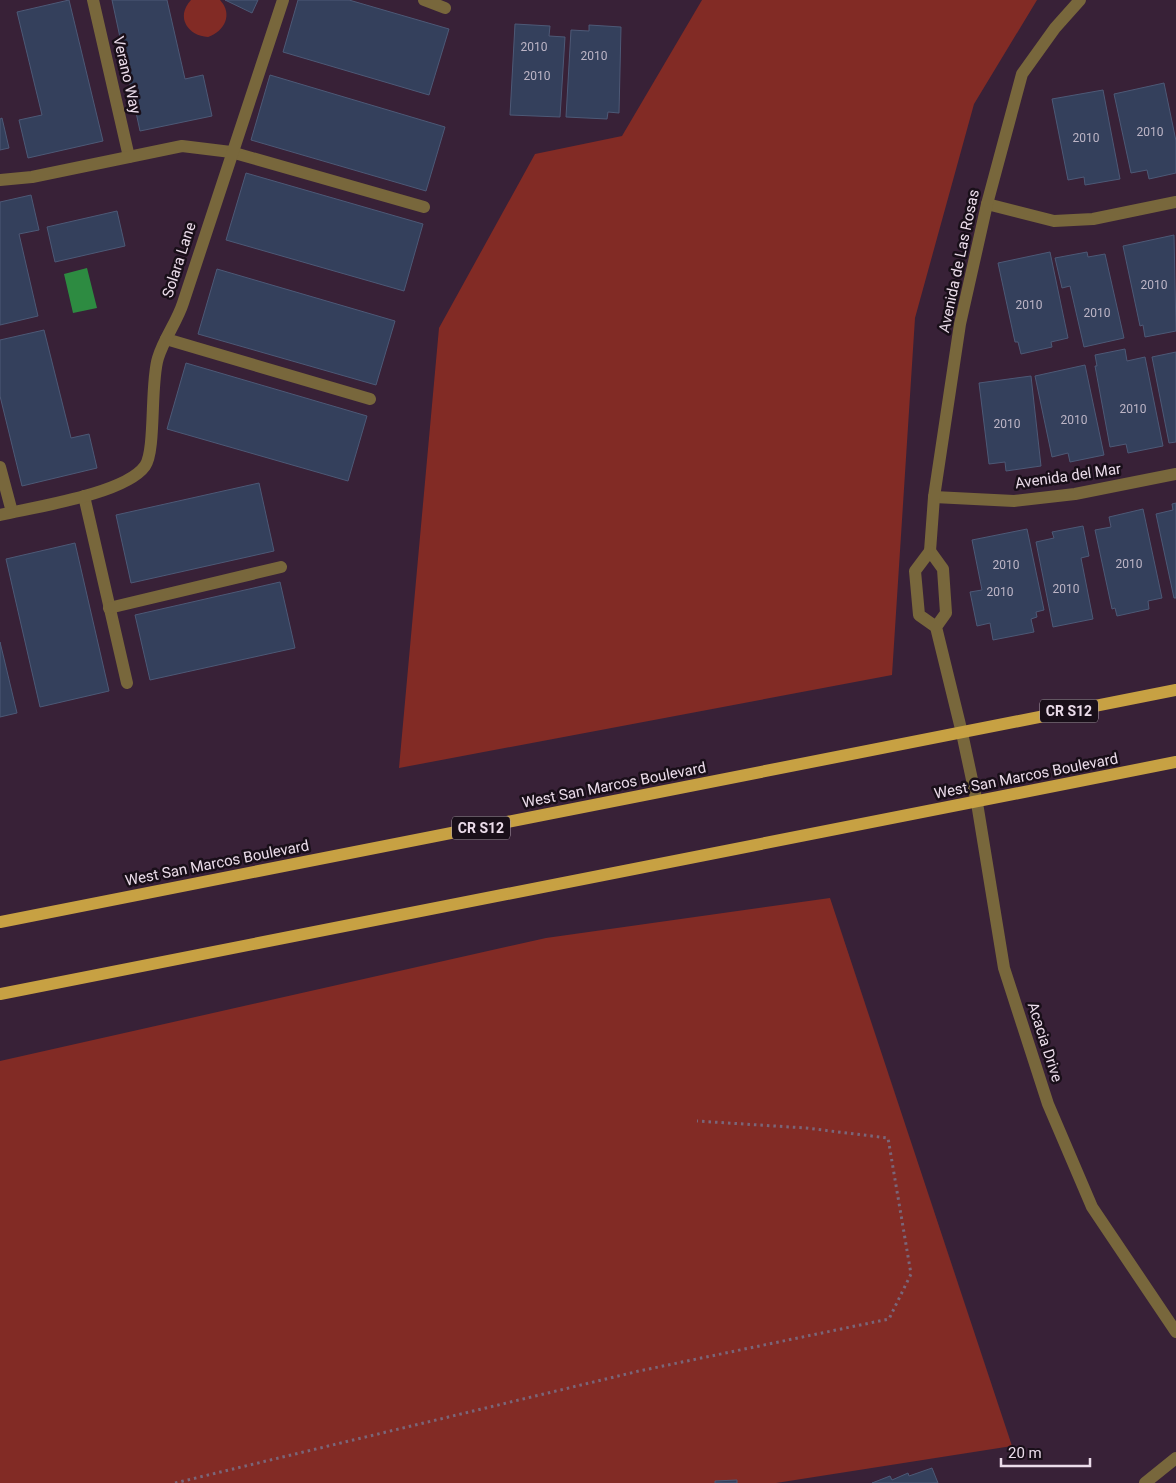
<svg xmlns="http://www.w3.org/2000/svg" width="1176" height="1483" font-family="Roboto,sans-serif">
<style>
.green{fill:#822b25}
.water{fill:#2d8b41}
.building{fill:#34405c;stroke:#4d5976}
.lines{fill:none;stroke-linecap:round;stroke-linejoin:round}
.path{stroke:#7a6679;stroke-width:3;stroke-dasharray:2.5 4;stroke-linecap:butt}
.minor{stroke:#78673c;stroke-width:12}
.major{stroke:#c7a143;stroke-width:12}
.labels{text-anchor:middle;dominant-baseline:central;stroke-width:5;stroke-linejoin:round;paint-order:stroke}
.number-label{font-size:12px;fill:#bdb5c6}
.shield{fill:#190f19;stroke:#ac9eab;stroke-width:1}
.shield-label{font-size:14px;font-weight:bold;fill:#ebdcea}
.street-label{font-size:15px;fill:#ebdcea;stroke:#190f19}
</style>
<rect width="100%" height="100%" fill="#382137"/>
<g class="green">
<path d="M191 0H220C233 14 225 31 208 37 188 36 175 17 191 0Z"/>
<path d="M702 0H1037L974 104 915 318 892 675 399 768 439 328 535 154 622 136Z"/>
<path d="M830 898 1012 1446 776 1483H0V1061L546 938Z"/>
</g>
<path class="water" d="M87 268 97 308 73 313 64 274Z"/>
<g class="building">
<path d="M69 0 103 141 28 158 19 120 42 115 17 12Z"/>
<path d="M112 0H167L185 79 203 75 212 116 140 131Z"/>
<path d="M225 0H258L252 13Z"/>
<path d="M298 0H349L449 29 429 95 283 52Z"/>
<path d="M515 24 550 26 549 36 565 37 560 117 510 115Z"/>
<path d="M589 25 621 27 619 113 608 112 607 119 566 117 571 30 589 31Z"/>
<path d="M270 75 445 127 426 191 251 140Z"/>
<path d="M1164 83 1176 141V173L1149 179 1147 170 1131 173 1114 94Z"/>
<path d="M1103 90 1120 179 1085 185 1084 177 1068 180 1052 99Z"/>
<path d="M2 118 9 148 0 150V119Z"/>
<path d="M246 173 423 224 404 291 226 240Z"/>
<path d="M31 195 39 230 19 234 38 316 0 325V202Z"/>
<path d="M117 211 125 246 55 262 47 227Z"/>
<path d="M1174 235 1176 331 1145 337 1143 325 1140 326 1123 246Z"/>
<path d="M1050 252 1068 338 1051 342 1052 347 1021 354 1018 342H1015L998 263Z"/>
<path d="M1087 252 1088 257 1105 254 1124 338 1084 347 1070 286 1062 288 1055 258Z"/>
<path d="M217 269 395 321 376 385 198 334Z"/>
<path d="M44 330 71 438 89 434 97 468 22 486 0 396V340Z"/>
<path d="M1125 349 1127 361 1145 357 1163 446 1128 453 1126 444 1110 447 1095 366H1097L1095 355Z"/>
<path d="M1176 352V442L1169 443 1152 357Z"/>
<path d="M186 363 367 416 348 481 167 429Z"/>
<path d="M1085 365 1104 455 1070 462 1068 453 1052 457 1035 376Z"/>
<path d="M1031 376 1041 466 1006 471 1005 462 989 464 979 383Z"/>
<path d="M259 483 274 551 131 583 116 515Z"/>
<path d="M1176 503V598H1174L1156 514 1173 510 1172 504Z"/>
<path d="M1143 509 1162 598 1148 601 1149 609 1117 616 1115 608 1112 609 1095 530 1111 527 1109 517Z"/>
<path d="M1083 526 1089 556 1081 558 1093 619 1053 627 1036 542 1054 538 1052 532Z"/>
<path d="M1027 529 1044 610 1036 612 1037 617 1031 619 1034 632 993 640 990 623 977 626 970 592 982 590 972 540Z"/>
<path d="M75 543 109 691 40 707 6 559Z"/>
<path d="M280 582 295 648 150 680 135 615Z"/>
<path d="M0 642 17 713 0 717Z"/>
<path d="M932 1468 938 1483H872L890 1476 892 1480 908 1473 909 1476Z"/>
<path d="M737 1480V1483H715V1481Z"/>
</g>
<g class="lines">
<path class="path" d="M175 1483 639 1371 889 1319 911 1274 888 1138 806 1128 697 1121"/>
<g class="minor">
<path d="M93 0 129 157"/>
<path d="M424 0 445 8"/>
<path d="M0 180 32 177 182 146 231 152 424 207"/>
<path d="M987 204 1054 221 1093 219 1176 202"/>
<path d="M166 339 370 399"/>
<path d="M0 467 12 512"/>
<path d="M84 496 127 683"/>
<path d="M934 497 1014 501 1075 494 1176 474"/>
<path d="M0 515C34 507 125 494 145 466 156 451 150 383 158 358 164 338 177 322 183 303 217 202 249 101 283 0"/>
<path d="M930 551 934 497 960 324 987 204 1022 74 1055 28 1080 0"/>
<path d="M109 608 281 567"/>
<path d="M936 627 946 613 943 569 930 551 915 571 919 615 936 627 962 733 977 803 1004 968 1048 1104 1092 1207 1176 1332"/>
<path d="M1145 1483 1176 1458"/>
</g>
<g class="major">
<path d="M0 922 1176 690"/>
<path d="M0 994 1176 762"/>
</g>
</g>
<g class="labels">
<g class="number-label">
<text x="534" y="47">2010</text>
<text x="594" y="56">2010</text>
<text x="537" y="76">2010</text>
<text x="1150" y="132">2010</text>
<text x="1086" y="138">2010</text>
<text x="1154" y="285">2010</text>
<text x="1029" y="305">2010</text>
<text x="1097" y="313">2010</text>
<text x="1133" y="409">2010</text>
<text x="1074" y="420">2010</text>
<text x="1007" y="424">2010</text>
<text x="1129" y="564">2010</text>
<text x="1006" y="565">2010</text>
<text x="1066" y="589">2010</text>
<text x="1000" y="592">2010</text>
</g>
<g class="shield">
<rect x="1040" y="699.5" width="58" height="23" rx="4"/>
<rect x="452" y="816.5" width="58" height="23" rx="4"/>
</g>
<g class="shield-label">
<text x="1069" y="711">CR S12</text>
<text x="481" y="828">CR S12</text>
</g>
<g class="street-label">
<text transform="translate(127 75) rotate(77)">Verano Way</text>
<text transform="translate(179 260) rotate(-72)">Solara Lane</text>
<text transform="translate(959 261) rotate(-78)">Avenida de Las Rosas</text>
<text transform="translate(1068 476) rotate(-8)">Avenida del Mar</text>
<text transform="translate(1026 776) rotate(-11)">West San Marcos Boulevard</text>
<text transform="translate(614 785) rotate(-11)">West San Marcos Boulevard</text>
<text transform="translate(217 863) rotate(-11)">West San Marcos Boulevard</text>
<text transform="translate(1045 1042) rotate(72)">Acacia Drive</text>
</g>
</g>
<path d="M1001 1458v8h89v-8" fill="none" stroke="#ebdcea" stroke-width="2.5"/>
<text x="1008" y="1458" font-size="15" fill="#ebdcea" stroke="#190f19" stroke-width="4" paint-order="stroke">20 m</text>
</svg>
